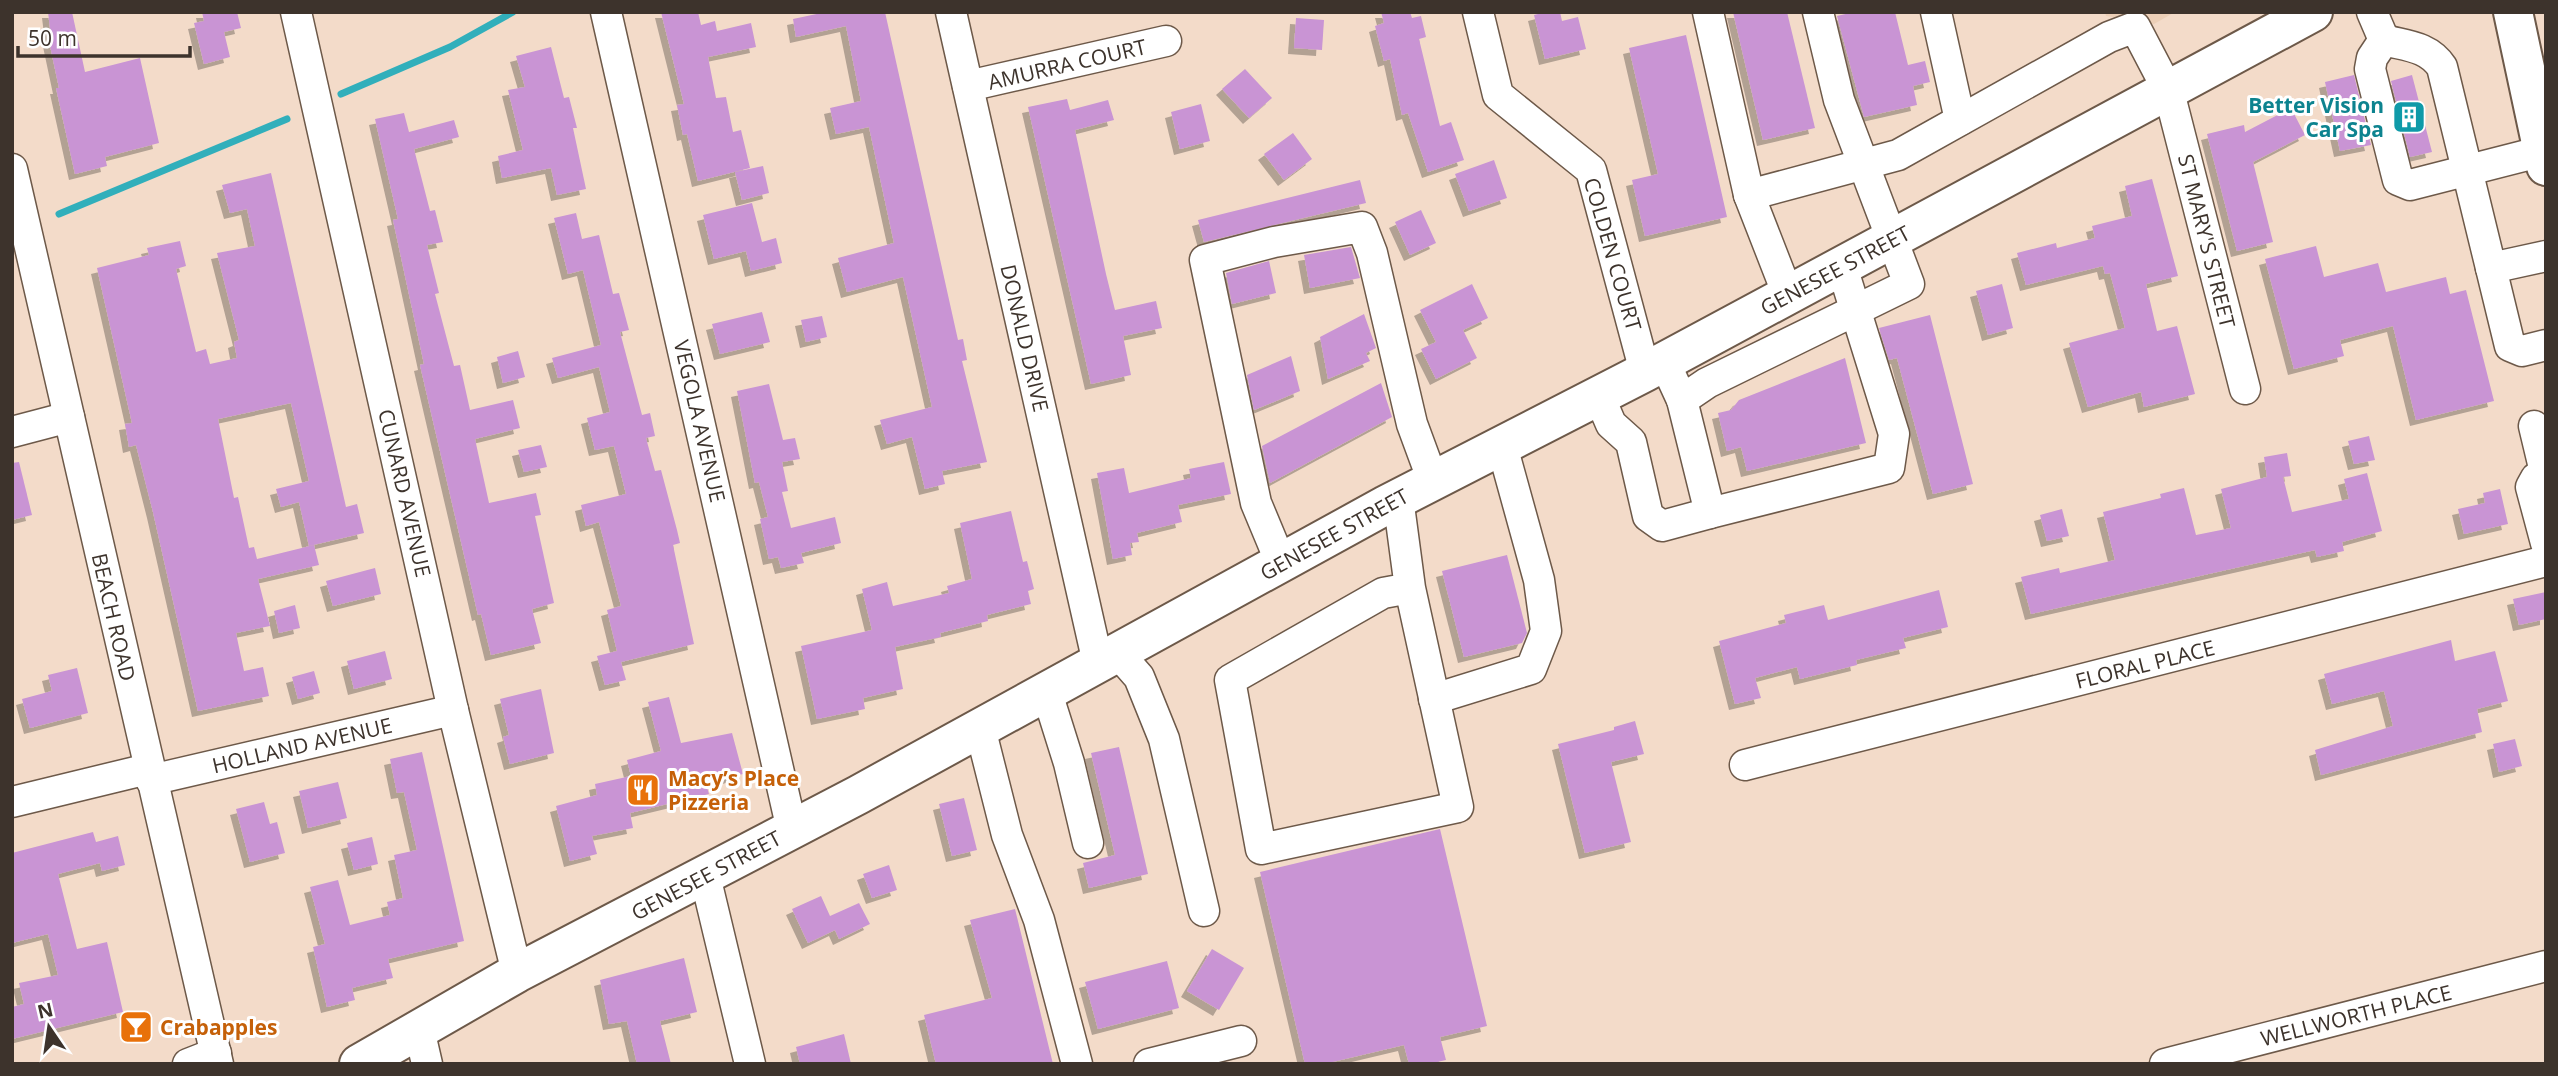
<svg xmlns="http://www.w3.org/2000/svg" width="2558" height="1076" font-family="'Open Sans',sans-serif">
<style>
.built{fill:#eccfb7}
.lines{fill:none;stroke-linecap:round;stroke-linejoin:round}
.stream{stroke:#31afbb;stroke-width:7}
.building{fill:#c994d4;filter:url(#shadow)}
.minor-casing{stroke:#6d5949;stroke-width:33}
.major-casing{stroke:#6d5949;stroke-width:42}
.minor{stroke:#fff;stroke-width:30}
.major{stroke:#fff;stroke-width:38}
.labels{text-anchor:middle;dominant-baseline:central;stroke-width:6;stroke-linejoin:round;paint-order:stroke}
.street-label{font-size:21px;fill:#3d332c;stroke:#fff}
.culture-label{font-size:21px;font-weight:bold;fill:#0d838f;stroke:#fff;text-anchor:end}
.food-label{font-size:21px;font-weight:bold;fill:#c56008;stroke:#fff;text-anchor:start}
</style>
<defs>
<filter id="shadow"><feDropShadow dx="-6" dy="6" stdDeviation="0" flood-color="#0004"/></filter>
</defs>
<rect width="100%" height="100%" fill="#f3dbc9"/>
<path class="built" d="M2105 12H2175L2154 24 2106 16Z"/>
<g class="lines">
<g class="stream">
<path d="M341 94 450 47 513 12"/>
<path d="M59 214 287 119"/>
</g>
</g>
<g class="building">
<path d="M48 12H72L85 72 140 58 159 143 105 157 107 166 75 174 56 88H59L48 36H51Z"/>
<path d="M202 12H237L241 28 224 32 230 57 204 64 194 23 204 21Z"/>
<path d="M661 12H698L701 25 715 21 717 31 751 23 756 47 708 57 716 98 726 97 733 132 741 130 750 168 698 181 687 134 683 135 677 105 684 104Z"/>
<path d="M826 12H885L958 340 963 339 967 360 962 361 987 462 942 471 945 484 925 489 912 437 887 444 880 420 932 407 903 277 847 292 838 258 894 243 869 127 836 134 830 108 861 101 846 26 796 37 793 19Z"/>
<path d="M1381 12H1410L1412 18 1421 16 1426 37 1419 39 1440 126 1451 122 1464 160 1428 172 1408 113 1402 115 1390 59 1384 61 1375 26 1384 23Z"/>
<path d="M1546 12H1560L1562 21 1578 17 1586 49 1545 59 1534 15Z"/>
<path d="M1733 12H1787L1815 128 1763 140Z"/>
<path d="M1854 12H1895L1908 65 1925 61 1930 82 1913 86 1917 105 1864 117 1837 16Z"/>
<path d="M1296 18 1324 20 1322 50 1294 48Z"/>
<path d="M1686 35 1727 217 1645 236 1632 180 1658 174 1629 48Z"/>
<path d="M551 47 564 98 569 97 577 128H573L586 189 557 195 551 168 502 178 498 156 523 150 508 90 525 87 516 56Z"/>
<path d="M1245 69 1272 98 1249 118 1222 89Z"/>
<path d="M2354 75 2371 145 2340 151 2325 82Z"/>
<path d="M2412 75 2432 152 2410 157 2391 81Z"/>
<path d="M1067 99 1070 110 1108 100 1114 120 1075 130 1106 274 1115 310 1156 301 1162 328 1123 336 1131 375 1091 384 1028 107Z"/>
<path d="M1201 104 1210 141 1180 149 1171 112Z"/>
<path d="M2291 108 2305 135 2253 162 2273 242 2237 251 2207 134 2244 125 2245 132Z"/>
<path d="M404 113 409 132 454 120 459 137 414 149 430 211 435 210 443 242 427 245 439 293 435 294 454 366 460 365 470 410 513 400 520 428 475 439 489 503 536 493 541 515 535 516 554 603 532 609 541 643 491 655 481 614 478 615 420 365 424 364 393 220 398 219 375 119Z"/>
<path d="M1293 133 1312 159 1284 180 1264 154Z"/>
<path d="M1494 160 1507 198 1469 211 1455 174Z"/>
<path d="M763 166 769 193 742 200 735 172Z"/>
<path d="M271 173 346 507 357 504 364 533 309 546 299 502 281 507 276 489 309 481 291 403 218 419 234 498 238 497 249 548 254 547 257 559 314 545 319 565 258 579 270 626 236 633 244 671 263 667 269 696 198 711 153 512 136 445 129 447 125 424 132 423 97 268 149 255 147 248 180 241 186 266 176 269 196 352 206 349 210 364 237 358 234 342 239 340 217 253 255 246 247 209 230 213 222 185Z"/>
<path d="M2152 179 2178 276 2146 284 2157 331 2177 326 2195 394 2144 407 2141 392 2088 407 2069 343 2125 328 2110 273 2105 274 2103 266 2026 285 2017 253 2056 243 2057 248 2095 238 2092 226 2132 216 2125 186Z"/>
<path d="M1360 180 1366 203 1204 242 1198 220Z"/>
<path d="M752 203 762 242 776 238 782 263 751 271 746 251 714 259 703 215Z"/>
<path d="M1421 210 1436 243 1410 255 1395 222Z"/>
<path d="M576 213 582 239 599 235 613 294 619 293 629 330 620 332 642 415 650 413 655 436 646 438 655 471 661 470 677 530 680 543 673 545 694 644 621 662 626 680 605 685 597 656 617 651 607 610 621 606 599 522 586 526 581 505 626 494 614 446 595 450 587 418 610 412 599 367 558 378 552 358 601 345 583 270 568 274 554 218Z"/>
<path d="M2316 246 2324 277 2378 263 2386 292 2446 277 2450 294 2466 290 2494 401 2416 420 2393 326 2340 340 2344 356 2294 369 2265 259Z"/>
<path d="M1351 247 1360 278 1310 288 1304 255Z"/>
<path d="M1269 261 1276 293 1232 304 1226 273Z"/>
<path d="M1472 284 1488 318 1463 330 1477 358 1436 379 1421 349 1436 342 1420 310Z"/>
<path d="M2002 284 2013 328 1988 335 1976 291Z"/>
<path d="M762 312 770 342 720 354 712 324Z"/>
<path d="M1364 314 1376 348 1366 353 1370 361 1328 379 1320 337Z"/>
<path d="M1930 315 1973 484 1933 494 1897 358 1889 360 1879 328Z"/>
<path d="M822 316 827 337 806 342 801 320Z"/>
<path d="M518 351 525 377 503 383 497 357Z"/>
<path d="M1291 356 1300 391 1254 410 1247 375Z"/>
<path d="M1845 358 1866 443 1747 471 1741 447 1727 451 1718 413 1731 410 1739 400Z"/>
<path d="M1381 383 1392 417 1270 483 1262 446Z"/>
<path d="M769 384 783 440 795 438 800 459 782 462 788 491 782 492 791 528 835 517 841 543 801 553 804 563 781 568 778 557 769 559 760 519 768 517 759 482 755 483 737 391Z"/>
<path d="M2369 436 2375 460 2354 464 2348 441Z"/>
<path d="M541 445 547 467 524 472 518 450Z"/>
<path d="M2287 453 2291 476 2283 477 2292 512 2349 499 2344 479 2367 473 2382 531 2342 542 2344 551 2317 557 2315 550 2031 614 2021 577 2059 568 2060 573 2115 560 2103 512 2161 498 2160 494 2184 488 2196 535 2231 528 2221 489 2267 477 2264 457Z"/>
<path d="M19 462 32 515 12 520V463Z"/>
<path d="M1224 462 1231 494 1178 505 1182 522 1137 533 1139 542 1130 543 1132 555 1113 559 1097 473 1124 468 1129 493 1191 478 1189 469Z"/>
<path d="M2500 489 2508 524 2464 534 2458 509 2485 503 2483 493Z"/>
<path d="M2062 509 2069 536 2047 541 2040 515Z"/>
<path d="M1011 511 1023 562 1027 561 1034 589 1028 591 1031 604 987 615 988 621 940 633 941 637 895 647 903 689 863 698 865 709 817 719 801 646 872 630 862 589 887 582 893 606 949 593 947 586 972 579 960 523Z"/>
<path d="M1507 555 1527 633 1522 643 1464 657 1442 571Z"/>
<path d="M375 568 381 594 333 606 326 581Z"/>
<path d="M1939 590 1948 627 1903 638 1906 648 1856 660 1857 665 1800 679 1797 667 1755 678 1761 698 1735 704 1719 641 1786 623 1784 615 1824 605 1828 620Z"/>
<path d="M2546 592V619L2519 625 2513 599Z"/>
<path d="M295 605 300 628 279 633 274 611Z"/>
<path d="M2451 640 2455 661 2495 651 2508 701 2477 709 2482 732 2321 775 2315 750 2393 726 2384 691 2332 704 2324 674Z"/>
<path d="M385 651 392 679 354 689 347 661Z"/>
<path d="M77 668 88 713 30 728 22 699 52 691 48 675Z"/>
<path d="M314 671 320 693 298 699 292 677Z"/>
<path d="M541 689 554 753 510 764 503 737 509 735 500 699Z"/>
<path d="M669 697 681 743 732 733 743 774 706 784 709 794 630 813 633 828 592 836 597 854 570 861 556 806 597 795 595 784 631 776 627 760 661 751 648 702Z"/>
<path d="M1635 721 1644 754 1611 762 1631 842 1585 853 1558 744 1614 730V727Z"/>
<path d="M2515 739 2522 766 2499 772 2493 744Z"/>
<path d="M1119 747 1148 874 1089 888 1083 863 1115 855 1091 753Z"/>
<path d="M422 752 464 941 388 959 393 978 352 988 355 1000 327 1007 313 947 325 944 310 887 338 880 350 925 390 915 387 902 403 898 394 855 417 850 404 792 397 793 390 759Z"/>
<path d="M338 782 347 818 308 828 299 791Z"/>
<path d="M964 798 977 850 952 856 939 804Z"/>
<path d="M264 802 270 824 277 822 285 853 250 862 236 809Z"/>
<path d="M1440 829 1487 1026 1440 1037 1446 1060 1428 1064H1409L1404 1045 1324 1064H1305L1260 872Z"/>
<path d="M93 832 96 842 118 836 125 865 102 871 100 863 58 874 77 949 107 942 123 1012 12 1039V1007L24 1004 19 983 58 975 48 934 12 943V853Z"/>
<path d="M372 837 378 864 354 870 347 843Z"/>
<path d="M889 865 897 890 872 898 863 874Z"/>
<path d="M821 896 830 916 859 903 870 924 839 939 835 930 808 943 792 909Z"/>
<path d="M1015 909 1053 1064H936L924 1015 992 998 970 920Z"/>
<path d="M1212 949 1244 968 1219 1010 1187 991Z"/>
<path d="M684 958 697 1012 660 1021 671 1064H637L627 1021 609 1024 600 980Z"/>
<path d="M1167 961 1179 1008 1098 1029 1085 982Z"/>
<path d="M844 1034 851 1064H800L796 1047Z"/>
</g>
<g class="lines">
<defs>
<g id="minor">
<path d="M296 12 453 710 517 973"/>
<path d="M606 12 792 830"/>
<path d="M951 12 1098 663"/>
<path d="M1478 12 1498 95 1591 170 1645 372"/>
<path d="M1708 12 1749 195"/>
<path d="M1936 12 1960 120"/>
<path d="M2372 12 2384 40"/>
<path d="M2384 40C2406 46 2428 46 2442 67L2510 346 2522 351 2546 345"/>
<path d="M2384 40 2372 58 2370 69 2398 180 2410 185 2543 151"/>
<path d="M968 86 1166 41"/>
<path d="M12 169 218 1064"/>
<path d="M2491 268 2546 256"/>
<path d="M1788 295 1749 195 1898 155 2109 37 2135 27 2169 92 2245 389"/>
<path d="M1599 396 1611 424 1631 442 1648 516 1662 526 1710 513 1682 400 1664 361"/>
<path d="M1682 400 1707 383 1909 284 1839 100 1818 12"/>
<path d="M2534 426 2545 472"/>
<path d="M12 432 69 417"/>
<path d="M2546 472 2536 478 2531 487 2546 543"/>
<path d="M1398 498 1410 588 1458 807 1261 849 1230 680 1383 593 1410 588"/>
<path d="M1710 513 1889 468 1894 434 1842 267"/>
<path d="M1281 563 1256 503 1205 260 1274 242 1362 227 1372 253 1412 424 1433 481"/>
<path d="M1117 652 1139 677 1164 739 1204 911"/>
<path d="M1047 693 1069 763 1088 843"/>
<path d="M1434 699 1531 669 1546 631 1539 580 1502 446"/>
<path d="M980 728 1007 835 1039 920 1077 1064"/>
<path d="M1745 765 2546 561"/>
<path d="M151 780 453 710"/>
<path d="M12 802 148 769"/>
<path d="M705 876 750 1064"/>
<path d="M419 1029 427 1064"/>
<path d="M188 1064 216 1053"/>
<path d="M1149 1064 1241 1041"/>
<path d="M2165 1064 2546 966"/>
</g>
<g id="major">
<path d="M2513 12 2546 166"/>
<path d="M359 1064 517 973 858 795 1386 505 1645 372 2313 12"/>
</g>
</defs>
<use href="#minor" class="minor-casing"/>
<use href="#major" class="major-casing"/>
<use href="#minor" class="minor"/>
<use href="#major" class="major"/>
</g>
<defs>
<symbol id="building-square" viewBox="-11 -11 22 22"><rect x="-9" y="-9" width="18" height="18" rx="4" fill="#0f9aa8" stroke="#fff"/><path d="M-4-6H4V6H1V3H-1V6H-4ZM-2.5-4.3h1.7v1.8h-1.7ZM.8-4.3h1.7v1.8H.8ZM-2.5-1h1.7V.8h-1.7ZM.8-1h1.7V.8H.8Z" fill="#fff"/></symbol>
<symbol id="restaurant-square" viewBox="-11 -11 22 22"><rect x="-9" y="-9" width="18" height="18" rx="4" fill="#e8710a" stroke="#fff"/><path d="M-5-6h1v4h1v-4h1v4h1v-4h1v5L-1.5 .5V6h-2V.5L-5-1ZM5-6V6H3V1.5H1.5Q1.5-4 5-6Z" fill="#fff"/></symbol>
<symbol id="bar-square" viewBox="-11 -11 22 22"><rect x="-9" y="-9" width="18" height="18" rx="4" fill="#e8710a" stroke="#fff"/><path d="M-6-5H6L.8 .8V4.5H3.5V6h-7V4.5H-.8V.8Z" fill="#fff"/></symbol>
</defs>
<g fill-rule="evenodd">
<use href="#building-square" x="2390" y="98" width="38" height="38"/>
<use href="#restaurant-square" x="624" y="771" width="38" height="38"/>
<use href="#bar-square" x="117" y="1008" width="38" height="38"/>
</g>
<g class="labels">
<g class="street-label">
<text transform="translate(1067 64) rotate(-13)">AMURRA COURT</text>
<text transform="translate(2207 241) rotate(76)">ST MARY'S STREET</text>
<text transform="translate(1613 254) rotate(74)">COLDEN COURT</text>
<text transform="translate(1835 270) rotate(-28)">GENESEE STREET</text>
<text transform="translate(1025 338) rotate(77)">DONALD DRIVE</text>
<text transform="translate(700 421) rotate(77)">VEGOLA AVENUE</text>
<text transform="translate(405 493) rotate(77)">CUNARD AVENUE</text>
<text transform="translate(1334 534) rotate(-29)">GENESEE STREET</text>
<text transform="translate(114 617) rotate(77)">BEACH ROAD</text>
<text transform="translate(2145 664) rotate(-14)">FLORAL PLACE</text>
<text transform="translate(302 745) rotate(-13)">HOLLAND AVENUE</text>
<text transform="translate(706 875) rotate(-28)">GENESEE STREET</text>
<text transform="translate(2356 1015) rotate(-14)">WELLWORTH PLACE</text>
</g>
<g class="culture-label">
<text x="2384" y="105">Better Vision<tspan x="2384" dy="24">Car Spa</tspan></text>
</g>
<g class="food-label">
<text x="668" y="778">Macy’s Place<tspan x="668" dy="24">Pizzeria</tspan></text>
<text x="160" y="1027">Crabapples</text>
</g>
</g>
<rect width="2558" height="1076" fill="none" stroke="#3d332c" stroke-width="28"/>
<g transform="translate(49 1027) rotate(347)" stroke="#ffffff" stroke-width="5" paint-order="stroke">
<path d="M0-5L12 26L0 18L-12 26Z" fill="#3d332c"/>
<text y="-10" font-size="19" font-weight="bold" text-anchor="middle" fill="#3d332c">N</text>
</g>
<path d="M18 46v10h172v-10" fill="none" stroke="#3d332c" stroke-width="3.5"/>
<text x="28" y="46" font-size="21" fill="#3d332c" stroke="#ffffff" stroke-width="5" paint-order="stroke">50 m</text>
</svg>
